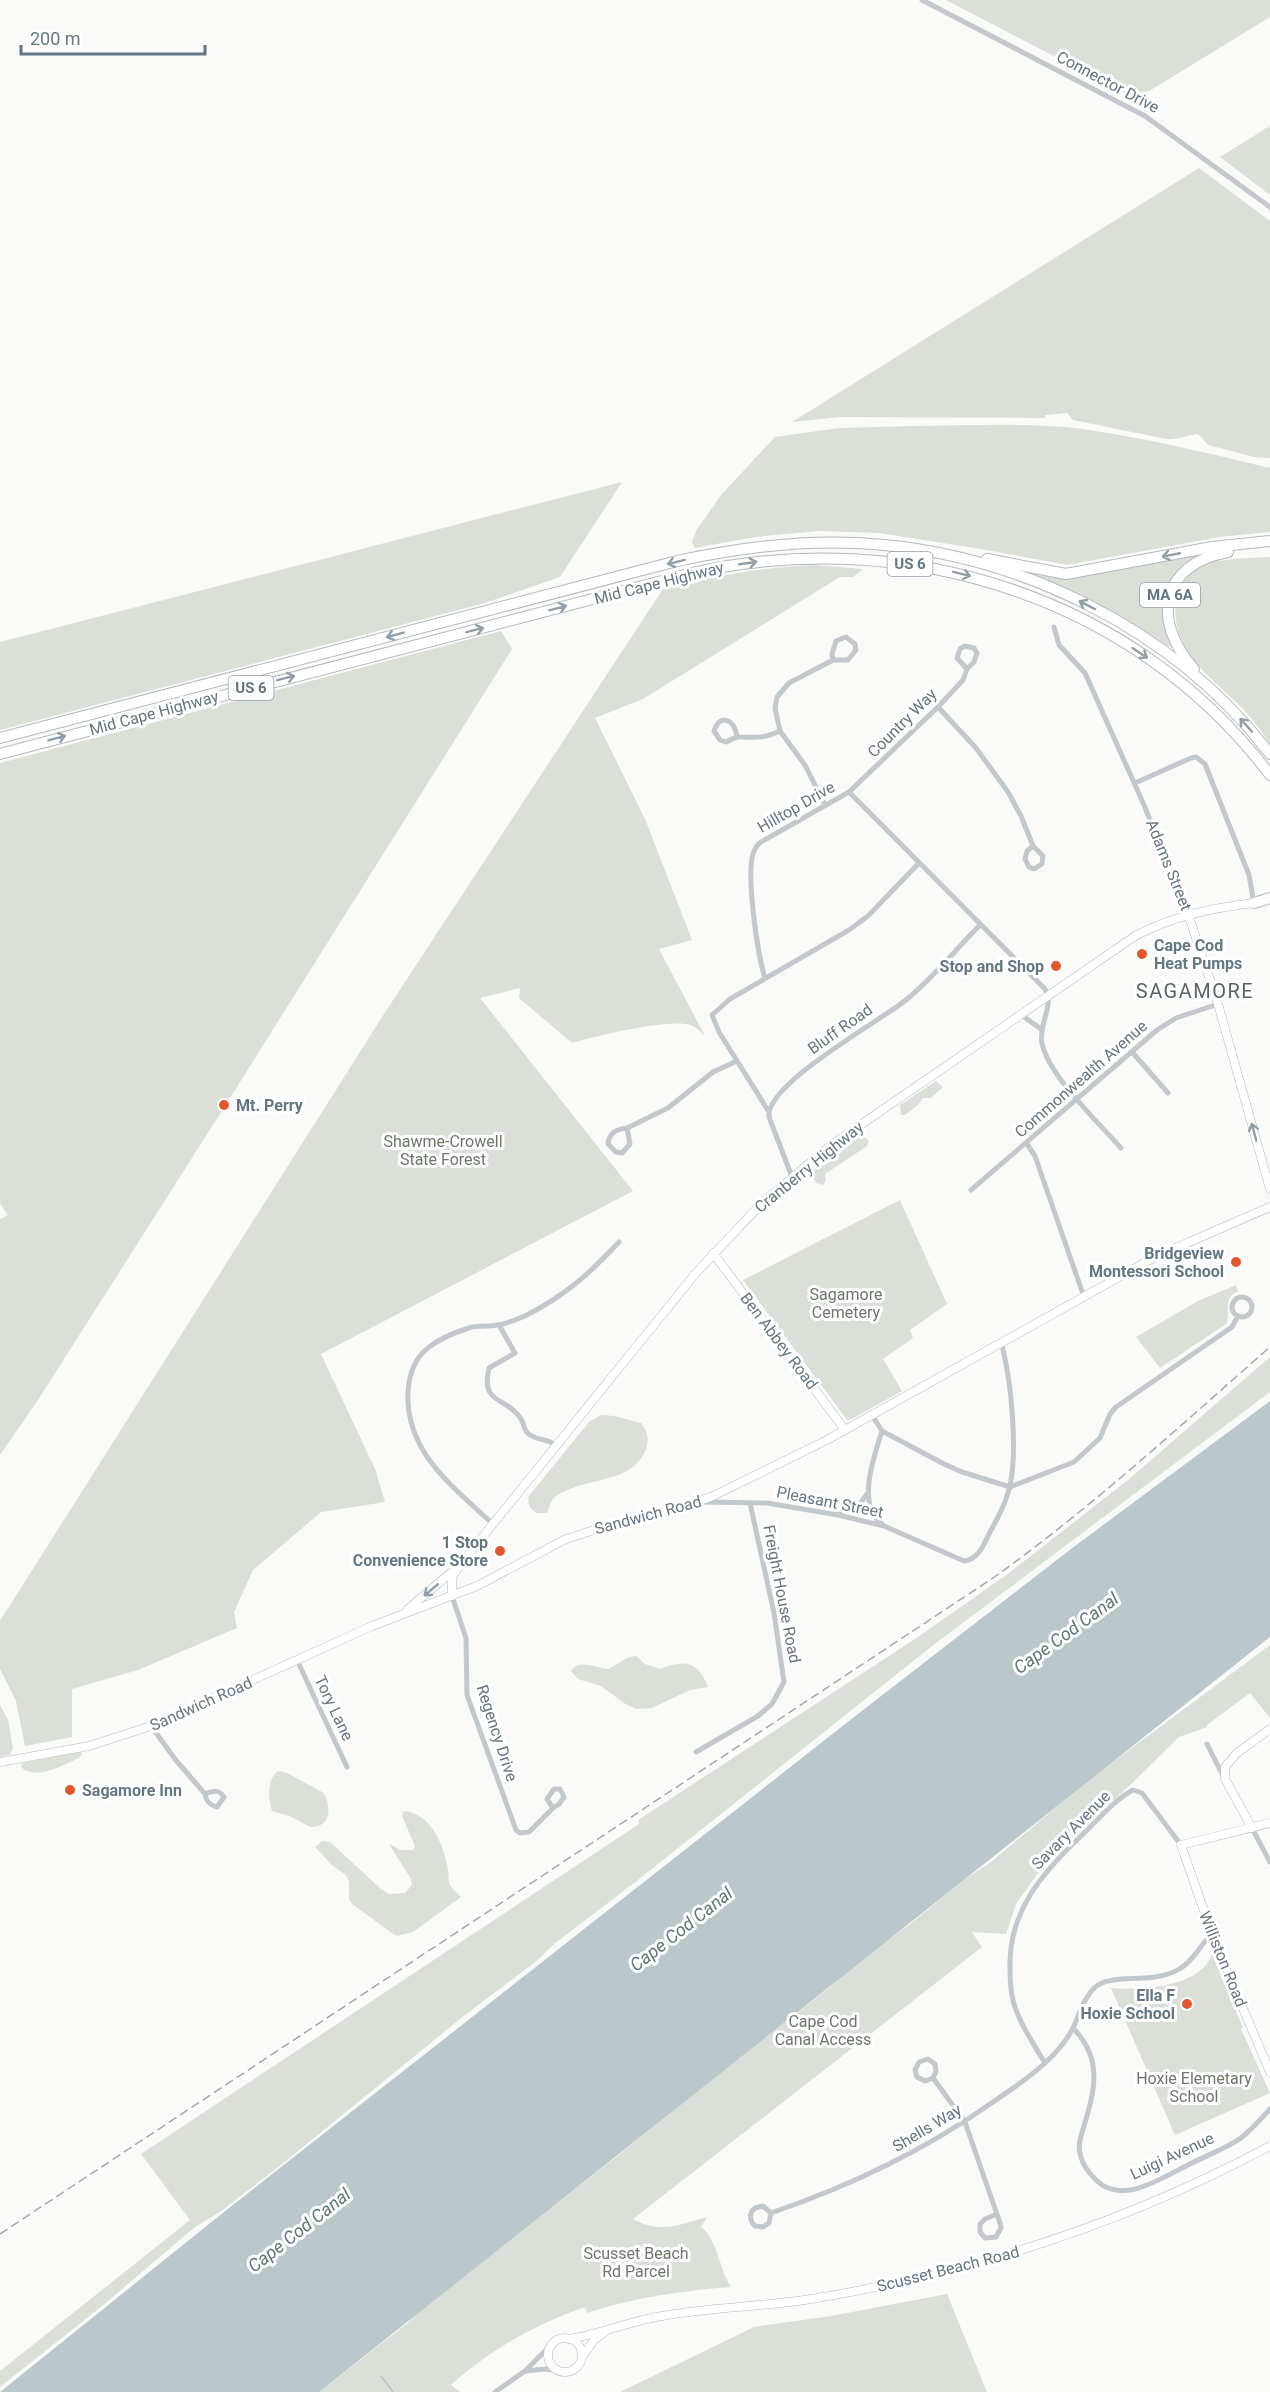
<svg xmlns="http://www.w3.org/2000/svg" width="1270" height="2392" font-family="Roboto,sans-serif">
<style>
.green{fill:#dadfd7}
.water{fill:#bbc7cb}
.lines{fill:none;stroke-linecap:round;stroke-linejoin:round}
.stream{stroke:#bbc7cb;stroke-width:1.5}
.secondary-casing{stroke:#b3babf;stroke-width:9}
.highway-casing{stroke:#b4b9bd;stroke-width:12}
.street{stroke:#c3c8cc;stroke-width:5}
.secondary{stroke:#fff;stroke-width:8}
.highway{stroke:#fff;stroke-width:10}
.rail{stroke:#a2aab0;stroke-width:1.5;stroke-dasharray:9 4.5;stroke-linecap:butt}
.oneway{stroke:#939fa8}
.poi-dot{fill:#e4572e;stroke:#fff;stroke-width:2}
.labels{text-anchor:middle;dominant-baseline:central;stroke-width:6;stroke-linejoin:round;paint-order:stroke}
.shield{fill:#fff;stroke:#939fa8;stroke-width:1.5}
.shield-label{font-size:15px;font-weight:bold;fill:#657683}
.street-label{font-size:16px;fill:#657683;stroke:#fff}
.poi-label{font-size:16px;font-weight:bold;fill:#657683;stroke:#fff;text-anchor:end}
.park-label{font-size:16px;fill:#687a64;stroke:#fff}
.water-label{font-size:18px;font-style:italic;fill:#60757c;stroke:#fff}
.quarter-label{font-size:20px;letter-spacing:1.5px;fill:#57646e;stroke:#fff}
</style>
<rect width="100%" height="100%" fill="#fafaf8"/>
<g class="green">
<path d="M946 0H1270V17L1136 99Z"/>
<path d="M1270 126V195L1220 157Z"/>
<path d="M1199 168 1270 221V458L1254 457 1208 445 1198 434C1186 435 1178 440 1166 439L1073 420 1067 413 1045 415V418L839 417 792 422Z"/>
<path d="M914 426C970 426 1027 422 1083 429 1145 438 1208 453 1270 468V532L1220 537 1067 565 981 549 879 533 819 531 755 537 695 548 692 542 697 529 722 494 775 437 839 428Z"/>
<path d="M622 482 560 577 485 603 0 730V642Z"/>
<path d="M1253 547C1230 550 1177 552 1172 583 1169 602 1173 629 1174 649L1119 618 1011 568 1055 577 1222 549Z"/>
<path d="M1270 557V744C1262 732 1254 721 1245 711 1225 690 1199 672 1185 647 1171 622 1170 584 1197 568 1214 558 1251 558 1270 557Z"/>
<path d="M814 565 863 569 853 577H840L643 699 595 718 645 819 692 940 659 949 705 1036C701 1032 696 1027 690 1025 671 1018 594 1036 572 1043L519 998 520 988 480 998 633 1191 321 1354 375 1469 385 1502 321 1512 253 1570 234 1612 237 1628 138 1670 72 1689V1737L25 1746 16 1701 0 1669V1621L384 1014 663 589C716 575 759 568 814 565Z"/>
<path d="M501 631 512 649 218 1117 38 1400 0 1455V1219L8 1215 0 1203V763Z"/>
<path d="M936 1081 943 1087 931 1098H923L917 1106 905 1115H901L900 1105Z"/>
<path d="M863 1136 869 1141 867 1146 825 1174 826 1181 823 1185 816 1183 813 1177 815 1167 854 1137Z"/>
<path d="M900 1200 947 1304 910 1330 913 1338 883 1359 902 1391 848 1421 743 1280Z"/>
<path d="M1236 1285 1238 1291C1221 1300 1232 1311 1226 1324L1160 1368 1136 1337 1198 1301Z"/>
<path d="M1270 1357V1392L936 1643 638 1880 554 1944 539 1959 465 2015 281 2165 220 2212 195 2227 102 2306 0 2387V2371L190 2220 141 2154 639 1824 638 1820 918 1637 1009 1573 1128 1480Z"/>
<path d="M601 1415 614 1416 641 1423C647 1431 650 1439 646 1449 632 1486 583 1476 555 1497 550 1501 550 1507 547 1513H536C530 1508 527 1505 529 1496L589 1422Z"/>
<path d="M1270 1645V1718L1250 1693 1207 1725V1727L1179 1737 1126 1789 1050 1856 1016 1904 1006 1934 972 1932 982 1947 633 2219C660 2234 679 2225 707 2217L701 2227C718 2240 719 2269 731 2287 682 2291 635 2297 587 2313L585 2307C534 2325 491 2349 451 2385L460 2392H319L409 2322 416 2313 615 2158 716 2076 829 1988 854 1965 909 1925 964 1880 991 1862 1086 1782Z"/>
<path d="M636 1656 645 1664 660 1669C685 1660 697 1660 708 1687L690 1690 652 1708 636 1709 624 1703 601 1686 578 1679 571 1671C578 1658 597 1668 609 1669L627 1658Z"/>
<path d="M0 1705 8 1720 13 1749 9 1755 0 1757Z"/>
<path d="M81 1752 82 1754 79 1758C63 1765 36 1781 21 1767L23 1763Z"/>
<path d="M278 1771 287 1773 324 1793C331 1807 332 1828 310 1827L292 1817 272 1811C268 1799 267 1779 278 1771Z"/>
<path d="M407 1811C434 1818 443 1845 448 1869 449 1874 448 1879 449 1883 451 1889 458 1893 461 1897L413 1932 396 1936 352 1904 349 1899V1882L346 1875 332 1865 315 1847 322 1841 330 1842 381 1889 389 1894 405 1893 412 1885 411 1879 389 1844 401 1850H413L415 1846 402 1816 403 1812Z"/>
<path d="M1212 1954 1243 2028 1241 2029 1270 2093 1175 2135 1111 1988C1141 1990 1200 1988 1212 1954Z"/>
<path d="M947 2294 987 2392H620L754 2327 831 2316Z"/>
</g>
<path class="water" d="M1270 1401V1637L319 2392H0L229 2208 854 1717 1071 1549Z"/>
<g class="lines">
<path class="stream" d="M381 2376 393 2392"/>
<defs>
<g id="secondary">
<path d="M1188 914 1218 1004 1270 1189"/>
<path d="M713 1253 845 1430"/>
<path d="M452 1596V1577L463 1561 695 1274 761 1204 830 1146 1135 936C1173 916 1212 908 1254 903"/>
<path d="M408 1609 454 1570"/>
<path d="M0 1762 89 1746 151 1726 372 1626 477 1586 566 1539 594 1530 683 1507 713 1496 827 1440 1155 1257 1270 1207"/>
<path d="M1270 1823 1181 1845 1216 1945 1270 2072"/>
<path d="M1252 1828 1225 1779V1767L1237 1753 1270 1729"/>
<circle cx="565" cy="2355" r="17"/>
<path d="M569 2339C601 2334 630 2321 662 2316 711 2307 761 2307 811 2299 972 2273 1126 2223 1270 2146"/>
<path d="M583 2356 594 2340 605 2332"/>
</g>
<g id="highway">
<path d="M987 559 1066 574 1212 547 1270 541"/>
<path d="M1194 669C1151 621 1160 564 1228 552"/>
<path d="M0 738 677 561C737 548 796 540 858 543 1015 551 1174 628 1270 754"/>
<path d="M0 754 692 573C906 525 1136 597 1270 775"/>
<path d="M1254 903 1270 898"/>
</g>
</defs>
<use href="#secondary" class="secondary-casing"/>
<use href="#highway" class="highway-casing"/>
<g class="street">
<path d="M922 0 1145 116 1270 207"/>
<path d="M1054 627 1059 645 1085 673 1144 805 1188 914"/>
<path d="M965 646 974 648 977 653 974 662 967 669 957 658 960 649Z"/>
<path d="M938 707 976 748 1008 792 1021 816 1033 846 1043 856 1042 864 1034 869 1029 867 1025 859 1027 851 1033 846"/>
<path d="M737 736C734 719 720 713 714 731L720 740 726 742C731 740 735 736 740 737 758 737 762 739 780 731"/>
<path d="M1135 783 1191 758 1196 757 1205 764 1249 875 1254 903"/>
<path d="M849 792 938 707 963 680 967 669"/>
<path d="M825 805 805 765 780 731 775 708 777 697 789 683 833 660H848L856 650 855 644 846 637 836 641 832 654 833 660"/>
<path d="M765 978C758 957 744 867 755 849 756 846 759 844 761 842L849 792 1045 989C1055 1005 1038 1025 1042 1043 1048 1075 1098 1122 1121 1148"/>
<path d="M1020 1014 1041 1029"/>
<path d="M1132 1052 1168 1093"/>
<path d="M769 1112 719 1032 712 1015 730 999 849 930 868 916 919 863"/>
<path d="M627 1128C616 1129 609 1133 608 1144L616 1152 622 1153 630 1144 627 1128 668 1108 713 1072 737 1061"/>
<path d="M1027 1144 1035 1156 1084 1297"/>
<path d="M792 1177 769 1117C765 1084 880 1021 906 1000 933 978 956 949 980 925"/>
<path d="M971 1190 1157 1030 1176 1018 1218 1004"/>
<circle cx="1242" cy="1307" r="10"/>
<path d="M499 1325 515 1353 489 1368C480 1406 507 1396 521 1419 525 1425 523 1431 530 1435 538 1440 547 1439 556 1445"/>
<path d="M872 1415 882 1431 944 1464 962 1472 1010 1487 1074 1462 1100 1438 1110 1414 1116 1407 1232 1327 1238 1316"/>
<path d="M701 1502 767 1503 838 1515 884 1526 964 1561C979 1559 984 1544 990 1532 998 1518 1007 1501 1010 1485 1018 1449 1011 1378 1001 1342"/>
<path d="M840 1514 859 1505 867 1494"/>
<path d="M493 1524C453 1487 405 1452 408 1392 409 1375 415 1358 428 1348 439 1339 456 1332 469 1328 478 1325 488 1327 497 1325 506 1324 518 1319 527 1315 567 1294 588 1275 619 1242"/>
<path d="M882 1524C856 1504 874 1457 882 1431"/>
<path d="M452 1596 466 1638 467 1695 516 1830 520 1833 529 1832 553 1808"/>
<path d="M297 1660 347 1767"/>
<path d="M151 1726 175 1759 205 1794C213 1791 219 1789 224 1797L217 1807C209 1805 206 1801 205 1794"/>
<path d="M1207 1744 1224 1778"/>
<path d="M696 1752 758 1716 772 1704 784 1682 774 1613 750 1503"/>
<path d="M554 1789H560L564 1797 559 1804 553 1808 547 1799Z"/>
<path d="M1252 1828 1270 1862"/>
<path d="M1073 2028C1103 2059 1095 2089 1084 2126 1081 2136 1077 2146 1081 2157 1083 2166 1089 2173 1096 2180 1122 2206 1161 2178 1188 2165 1205 2156 1225 2149 1241 2138 1251 2130 1261 2119 1270 2109"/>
<path d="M1045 2063C1035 2046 1023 2029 1016 2010 1011 1998 1010 1983 1010 1969 1008 1912 1042 1873 1081 1836 1097 1821 1114 1800 1133 1790L1142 1793 1181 1845"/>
<path d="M933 2078 936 2071 935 2064 928 2059 919 2062 915 2070 917 2077 925 2081 933 2078 965 2122 1000 2223 1001 2228 996 2237 985 2238 980 2232V2224L985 2219 997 2214"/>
<path d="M771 2213 769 2223 763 2227 755 2226C749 2220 749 2213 755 2208L763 2206 771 2213C850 2186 922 2152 990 2104 1009 2091 1028 2079 1045 2063 1056 2053 1066 2042 1073 2028 1080 2014 1084 1995 1098 1985 1117 1973 1155 1985 1181 1968 1194 1960 1200 1945 1211 1935"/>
<path d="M526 2371 545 2369 561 2371"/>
<path d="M495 2392 525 2371 552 2344"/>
</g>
<use href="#secondary" class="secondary"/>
<use href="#highway" class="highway"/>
<path class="rail" d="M0 2234 993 1578C1091 1508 1180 1426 1270 1347"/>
</g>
<defs><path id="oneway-shaft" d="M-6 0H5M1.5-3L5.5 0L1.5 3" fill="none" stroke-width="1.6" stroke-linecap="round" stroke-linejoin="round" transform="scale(1.5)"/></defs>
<g class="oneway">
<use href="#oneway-shaft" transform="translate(1171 555) rotate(169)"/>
<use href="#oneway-shaft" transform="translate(676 562) rotate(166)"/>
<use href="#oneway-shaft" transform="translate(748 563) rotate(-8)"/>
<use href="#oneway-shaft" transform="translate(962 574) rotate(14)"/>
<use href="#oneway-shaft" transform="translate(1087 605) rotate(-153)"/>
<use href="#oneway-shaft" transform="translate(558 608) rotate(-15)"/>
<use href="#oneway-shaft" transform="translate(475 630) rotate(-14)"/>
<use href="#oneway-shaft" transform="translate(395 635) rotate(165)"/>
<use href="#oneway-shaft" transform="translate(1140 653) rotate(34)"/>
<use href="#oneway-shaft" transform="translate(286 678) rotate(-14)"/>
<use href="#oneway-shaft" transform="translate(1246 725) rotate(-132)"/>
<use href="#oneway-shaft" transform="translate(57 738) rotate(-15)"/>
<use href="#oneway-shaft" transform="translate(1254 1132) rotate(-105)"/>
<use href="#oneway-shaft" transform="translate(431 1590) rotate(140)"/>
</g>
<g class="poi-dot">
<circle cx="1142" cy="954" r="6"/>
<circle cx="1056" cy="966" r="6"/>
<circle cx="224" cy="1105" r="6"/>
<circle cx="1236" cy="1262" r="6"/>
<circle cx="500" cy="1551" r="6"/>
<circle cx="70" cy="1790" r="6"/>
<circle cx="1187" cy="2004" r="6"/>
</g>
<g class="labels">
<g class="shield">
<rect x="887.5" y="552" width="45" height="24" rx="4.5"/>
<rect x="1140" y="583" width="60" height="24" rx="4.5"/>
<rect x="228.5" y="676" width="45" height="24" rx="4.5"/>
</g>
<g class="shield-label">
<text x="910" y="564">US 6</text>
<text x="1170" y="595">MA 6A</text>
<text x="251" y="688">US 6</text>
</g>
<g class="street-label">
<text transform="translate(1108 82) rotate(28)">Connector Drive</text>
<text transform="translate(659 583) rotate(-14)">Mid Cape Highway</text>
<text transform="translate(154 713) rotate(-15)">Mid Cape Highway</text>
<text transform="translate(902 723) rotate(-45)">Country Way</text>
<text transform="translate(796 807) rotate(-30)">Hilltop Drive</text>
<text transform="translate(1169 865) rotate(68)">Adams Street</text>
<text transform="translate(840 1029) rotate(-35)">Bluff Road</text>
<text transform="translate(1081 1079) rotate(-41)">Commonwealth Avenue</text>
<text transform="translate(809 1167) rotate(-39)">Cranberry Highway</text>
<text transform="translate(779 1341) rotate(53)">Ben Abbey Road</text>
<text transform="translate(830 1502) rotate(11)">Pleasant Street</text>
<text transform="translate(648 1515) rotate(-15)">Sandwich Road</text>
<text transform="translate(782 1594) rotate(79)">Freight House Road</text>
<text transform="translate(201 1704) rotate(-24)">Sandwich Road</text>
<text transform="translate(334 1708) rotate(65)">Tory Lane</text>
<text transform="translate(497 1733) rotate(72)">Regency Drive</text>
<text transform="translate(1071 1830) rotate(-45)">Savary Avenue</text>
<text transform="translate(1223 1959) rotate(68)">Williston Road</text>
<text transform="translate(927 2128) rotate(-31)">Shells Way</text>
<text transform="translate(1172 2156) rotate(-25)">Luigi Avenue</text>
<text transform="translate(948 2269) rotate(-14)">Scusset Beach Road</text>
</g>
<g class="poi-label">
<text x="1154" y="945" text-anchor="start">Cape Cod<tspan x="1154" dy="18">Heat Pumps</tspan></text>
<text x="1044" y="966">Stop and Shop</text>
<text x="236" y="1105" text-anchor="start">Mt. Perry</text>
<text x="1224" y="1253">Bridgeview<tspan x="1224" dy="18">Montessori School</tspan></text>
<text x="488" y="1542">1 Stop<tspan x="488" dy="18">Convenience Store</tspan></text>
<text x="82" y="1790" text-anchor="start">Sagamore Inn</text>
<text x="1175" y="1995">Ella F<tspan x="1175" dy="18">Hoxie School</tspan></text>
</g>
<g class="park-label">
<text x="443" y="1141">Shawme-Crowell<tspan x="443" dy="18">State Forest</tspan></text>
<text x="846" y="1294">Sagamore<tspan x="846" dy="18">Cemetery</tspan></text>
<text x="823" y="2021">Cape Cod<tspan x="823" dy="18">Canal Access</tspan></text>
<text x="1194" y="2078">Hoxie Elemetary<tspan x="1194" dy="18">School</tspan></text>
<text x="636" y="2253">Scusset Beach<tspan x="636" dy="18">Rd Parcel</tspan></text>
</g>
<g class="water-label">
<text transform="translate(1066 1633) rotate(-36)">Cape Cod Canal</text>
<text transform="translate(681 1929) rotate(-38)">Cape Cod Canal</text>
<text transform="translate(299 2230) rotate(-38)">Cape Cod Canal</text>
</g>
<g class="quarter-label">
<text x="1195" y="991">SAGAMORE</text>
</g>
</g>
<path d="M21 45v9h184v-9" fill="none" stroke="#657683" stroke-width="3"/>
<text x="30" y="45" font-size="18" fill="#657683" stroke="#ffffff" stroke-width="4.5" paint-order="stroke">200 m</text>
</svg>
